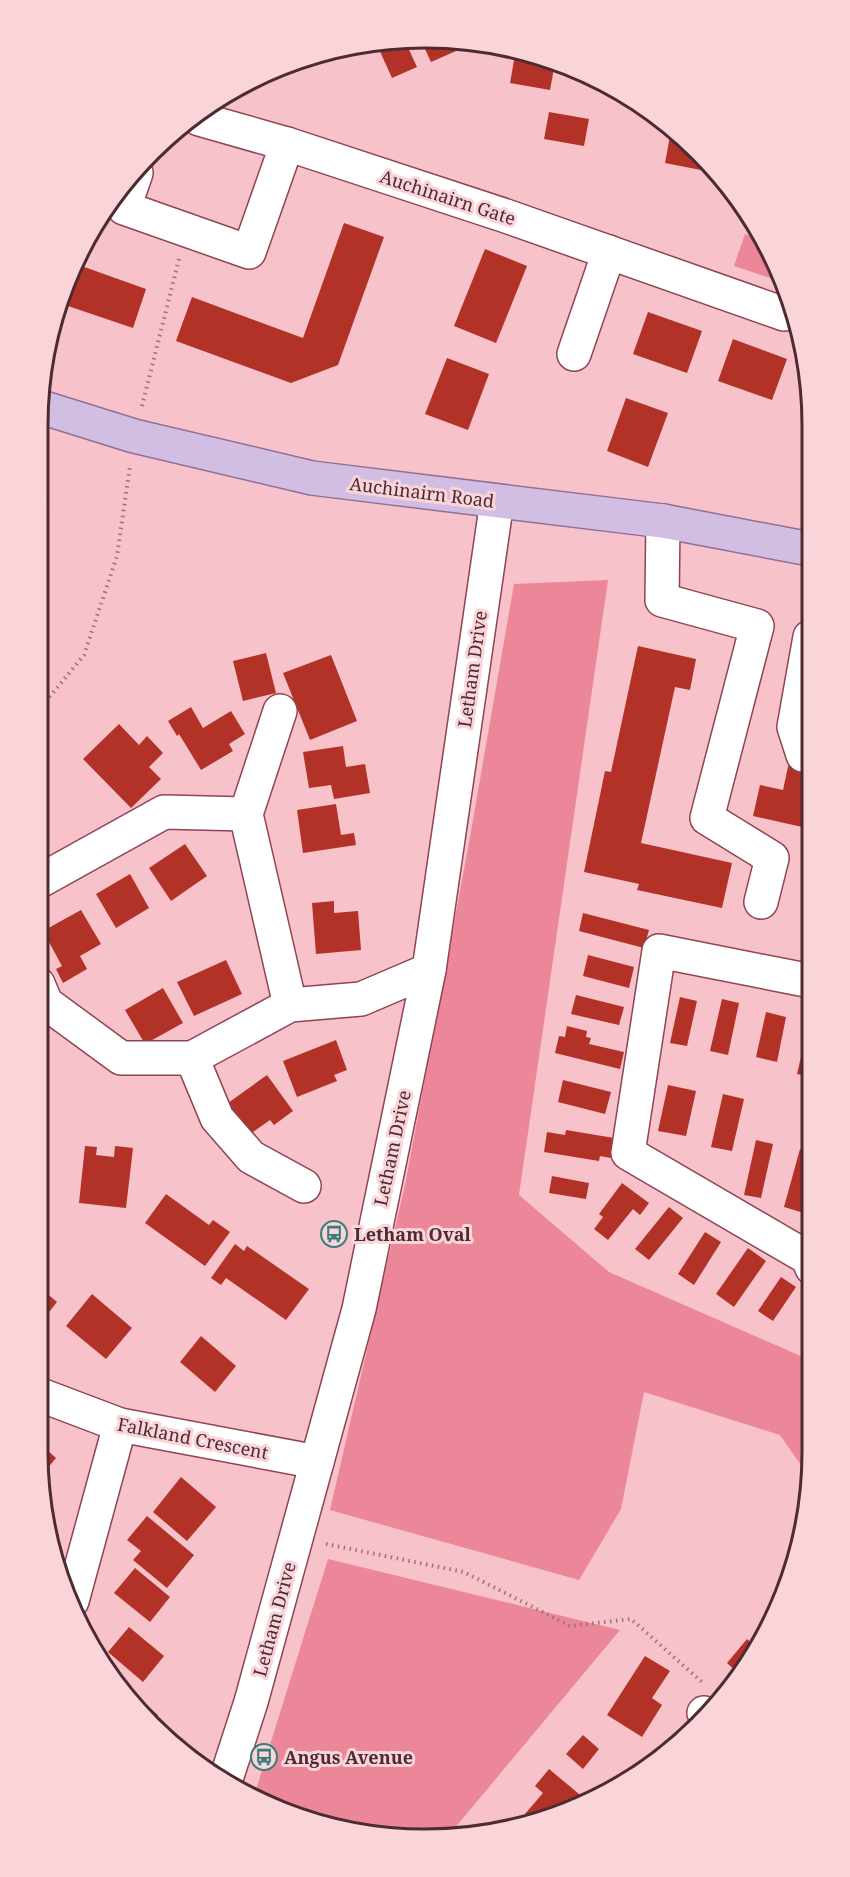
<svg xmlns="http://www.w3.org/2000/svg" width="850" height="1877" font-family="'Noto Serif',serif">
<style>
.green{fill:#eb8799}
.building{fill:#b23227}
.lines{fill:none;stroke-linecap:round;stroke-linejoin:round}
.minor-casing{stroke:#8f4453;stroke-width:36}
.major-casing{stroke:#906f98;stroke-width:36}
.path{stroke:#9d7278;stroke-width:4;stroke-dasharray:1.5 4.5;stroke-linecap:butt}
.minor{stroke:#fff;stroke-width:33}
.major{stroke:#d2bee2;stroke-width:33}
.labels{text-anchor:middle;dominant-baseline:central;stroke-width:6;stroke-linejoin:round;paint-order:stroke}
.street-label{font-size:18px;fill:#4e2b31;stroke:#f9d4d9}
.poi-label{font-size:18px;font-weight:bold;fill:#4e2b31;stroke:#f9d4d9;text-anchor:start}
.rim{fill:none;stroke:#4e2b31;stroke-width:3}
</style>
<rect width="100%" height="100%" fill="#f7c2c9"/>
<g class="green">
<path d="M745 234 762 240 783 276 785 283 734 266Z"/>
<path d="M608 580 519 1195 609 1272 812 1361V1452L808 1475 780 1435 644 1392 621 1509 579 1580 330 1510 405 1185 470 837 514 584Z"/>
<path d="M328 1559 620 1630 449 1835 350 1832 254 1796Z"/>
</g>
<g class="building">
<path d="M420 38 453 43 456 51 431 62Z"/>
<path d="M405 41 417 67 392 78 378 47Z"/>
<path d="M515 55 555 63 550 90 510 83Z"/>
<path d="M549 112 589 119 584 146 544 139Z"/>
<path d="M670 136 682 138 707 163 706 171 665 163Z"/>
<path d="M344 223 384 237 338 365 291 383 176 341 192 297 303 338Z"/>
<path d="M485 249 527 266 496 343 454 326Z"/>
<path d="M76 264 146 289 133 328 62 304 67 277Z"/>
<path d="M648 312 702 331 687 373 633 354Z"/>
<path d="M733 339 787 359 772 400 718 381Z"/>
<path d="M447 358 489 374 468 430 425 414Z"/>
<path d="M626 398 668 413 648 467 607 451Z"/>
<path d="M38 568 46 569 43 615 38 614Z"/>
<path d="M638 646 696 659 690 690 675 687 641 843 732 863 722 908 637 890 639 884 584 872 605 771 611 772Z"/>
<path d="M266 653 276 693 243 701 233 661Z"/>
<path d="M331 655 357 721 310 740 283 673Z"/>
<path d="M191 707 203 728 231 711 245 734 229 744 233 751 201 770 179 734 177 736 168 721Z"/>
<path d="M119 724 139 745 147 736 163 753 149 767 161 779 131 808 83 759Z"/>
<path d="M343 746 346 767 365 764 370 793 334 799 331 785 309 788 303 752Z"/>
<path d="M789 762 810 767 811 829 753 816 760 785 783 790Z"/>
<path d="M336 804 341 835 354 833 356 845 303 853 297 810Z"/>
<path d="M185 844 207 876 171 901 149 868Z"/>
<path d="M130 874 149 908 116 928 96 894Z"/>
<path d="M334 901V913L358 911 361 950 316 954 312 903Z"/>
<path d="M81 910 101 944 80 956 87 969 63 983 56 969 62 966 43 931Z"/>
<path d="M583 913 649 930 644 948 579 931Z"/>
<path d="M588 955 634 967 629 988 583 976Z"/>
<path d="M226 960 242 994 194 1016 177 982Z"/>
<path d="M163 988 183 1023 145 1044 125 1010Z"/>
<path d="M576 995 624 1007 619 1025 571 1014Z"/>
<path d="M680 997 697 1001 687 1046 670 1043Z"/>
<path d="M722 999 739 1003 728 1055 710 1051Z"/>
<path d="M766 1012 786 1017 777 1062 756 1057Z"/>
<path d="M809 1022H811V1077L797 1074Z"/>
<path d="M567 1026 587 1031 586 1037 591 1038 589 1044 624 1052 620 1069 555 1053 559 1036 565 1037Z"/>
<path d="M336 1040 347 1070 334 1075 337 1081 297 1097 283 1061Z"/>
<path d="M267 1075 293 1111 274 1125 270 1120 243 1139 221 1108Z"/>
<path d="M563 1080 611 1092 605 1114 558 1102Z"/>
<path d="M668 1085 696 1091 686 1136 658 1131Z"/>
<path d="M723 1094 744 1099 732 1151 711 1147Z"/>
<path d="M566 1130 614 1138 611 1158 600 1156 599 1161 544 1152 547 1132 565 1135Z"/>
<path d="M756 1140 773 1144 761 1198 744 1195Z"/>
<path d="M85 1146 97 1147 96 1155 114 1157 115 1146 133 1148 126 1208 79 1203Z"/>
<path d="M800 1149 812 1153V1184L804 1213 784 1207Z"/>
<path d="M552 1176 589 1183 586 1199 549 1193Z"/>
<path d="M622 1183 649 1203 640 1215 633 1209 608 1240 594 1229 603 1217 599 1214Z"/>
<path d="M166 1194 209 1225 213 1220 230 1232 205 1266 145 1223Z"/>
<path d="M669 1207 683 1218 649 1260 635 1249Z"/>
<path d="M705 1232 721 1242 694 1285 678 1274Z"/>
<path d="M235 1244 244 1251 247 1246 309 1289 286 1320 226 1278 221 1285 211 1278Z"/>
<path d="M748 1248 766 1261 734 1307 716 1294Z"/>
<path d="M781 1277 796 1287 773 1321 758 1311Z"/>
<path d="M38 1286 57 1302 38 1326Z"/>
<path d="M92 1294 132 1328 106 1359 66 1326Z"/>
<path d="M201 1336 236 1366 215 1392 180 1362Z"/>
<path d="M38 1442 56 1458 41 1476 38 1452Z"/>
<path d="M181 1477 216 1507 187 1541 153 1512Z"/>
<path d="M147 1516 194 1555 167 1588 133 1560 141 1551 127 1540Z"/>
<path d="M135 1568 170 1597 150 1622 114 1593Z"/>
<path d="M129 1627 164 1656 143 1682 108 1652Z"/>
<path d="M747 1639 755 1646 738 1673 727 1663Z"/>
<path d="M645 1656 670 1671 652 1698 662 1705 642 1737 607 1715Z"/>
<path d="M121 1685 158 1715 152 1722 133 1707Z"/>
<path d="M583 1735 599 1749 583 1769 566 1754Z"/>
<path d="M549 1769 585 1799 530 1818 525 1814 543 1793 535 1786Z"/>
</g>
<g class="lines">
<defs>
<g id="minor">
<path d="M199 119 287 144 506 216 784 314"/>
<path d="M136 173 124 208 249 252 287 144"/>
<path d="M574 354 609 252"/>
<path d="M663 521 662 600 757 626 707 818 772 858 761 902"/>
<path d="M280 711 246 814 290 1005"/>
<path d="M803 755 794 727 810 637"/>
<path d="M38 882 164 812 246 814"/>
<path d="M811 981 659 951 628 1153 808 1258 812 1268"/>
<path d="M38 984 46 1003 121 1058H192L290 1005 361 999 429 970"/>
<path d="M192 1058 217 1118 251 1157 304 1186"/>
<path d="M38 1394 120 1425 317 1462"/>
<path d="M72 1601 120 1425"/>
<path d="M704 1713 707 1715"/>
<path d="M225 1782 251 1702 359 1309 429 970 497 501"/>
</g>
<path id="major" d="M41 407 134 436 312 478 663 521 810 549"/>
</defs>
<use href="#minor" class="minor-casing"/>
<use href="#major" class="major-casing"/>
<g class="path">
<path d="M142 406 179 259"/>
<path d="M38 711 84 655 117 556 130 466"/>
<path d="M326 1544 464 1572 570 1626 631 1619 702 1682"/>
</g>
<use href="#minor" class="minor"/>
<use href="#major" class="major"/>
</g>
<defs>
<symbol id="bus-ring" viewBox="-11 -11 22 22"><circle r="9.5" fill="#f9d4d9" stroke="#367e79" stroke-width="1.5"/><path d="M-5-6H5V4H4V6H2V4H-2V6H-4V4H-5ZM-3.5-4V0h7V-4ZM-3.5 1.2v1.5H-2V1.2ZM2 1.2v1.5H3.5V1.2Z" fill="#367e79"/></symbol>
</defs>
<g fill-rule="evenodd">
<use href="#bus-ring" x="319" y="1219" width="30" height="30"/>
<use href="#bus-ring" x="249" y="1742" width="30" height="30"/>
</g>
<g class="labels">
<g class="street-label">
<text transform="translate(448 197) rotate(18)">Auchinairn Gate</text>
<text transform="translate(422 492) rotate(7)">Auchinairn Road</text>
<text transform="translate(472 669) rotate(-82)">Letham Drive</text>
<text transform="translate(392 1148) rotate(-78)">Letham Drive</text>
<text transform="translate(193 1438) rotate(11)">Falkland Crescent</text>
<text transform="translate(274 1619) rotate(-75)">Letham Drive</text>
</g>
<g class="poi-label">
<text x="354" y="1234">Letham Oval</text>
<text x="284" y="1757">Angus Avenue</text>
</g>
</g>
<path d="M0 0H850V1877H0ZM425 48H425A377 377 0 0 1 802 425V1452A377 377 0 0 1 425 1829H425A377 377 0 0 1 48 1452V425A377 377 0 0 1 425 48Z" fill="#f9d4d9" fill-rule="evenodd"/>
<path class="rim" d="M425 48H425A377 377 0 0 1 802 425V1452A377 377 0 0 1 425 1829H425A377 377 0 0 1 48 1452V425A377 377 0 0 1 425 48Z"/>
</svg>
